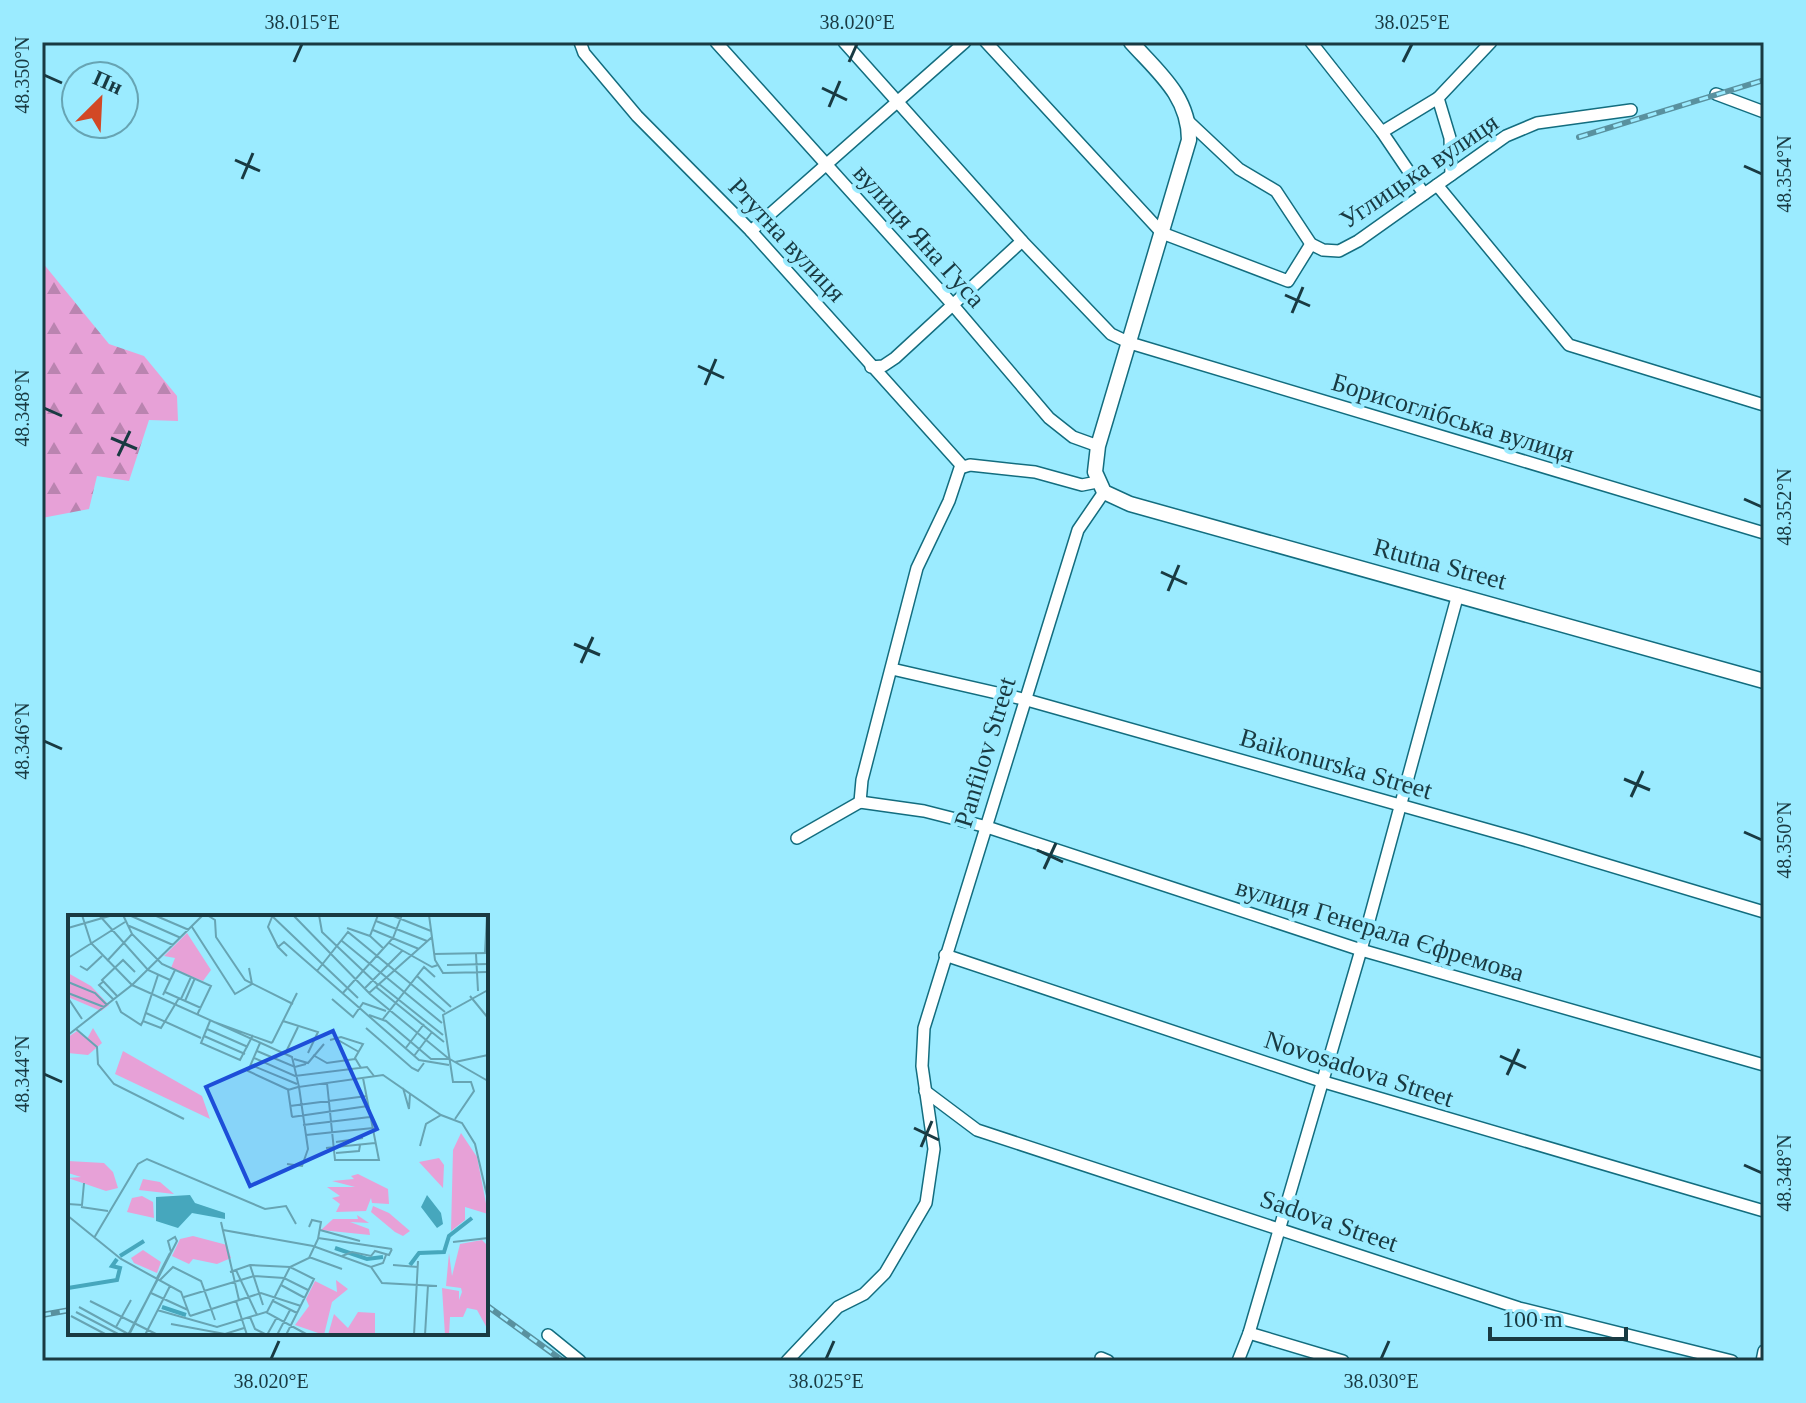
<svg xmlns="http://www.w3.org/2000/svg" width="1806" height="1403" font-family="'Times New Roman',serif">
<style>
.forest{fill:url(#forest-firs)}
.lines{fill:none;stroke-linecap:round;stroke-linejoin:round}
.minor-casing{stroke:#136d7f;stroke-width:14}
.major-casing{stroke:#136d7f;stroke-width:17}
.minor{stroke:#fff;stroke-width:11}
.major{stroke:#fff;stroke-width:14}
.rail-casing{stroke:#59919f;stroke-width:6}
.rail{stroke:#9bebff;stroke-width:3;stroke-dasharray:9;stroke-linecap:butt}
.ticks{fill:none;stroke:#193a42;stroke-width:3}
.labels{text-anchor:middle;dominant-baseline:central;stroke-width:8;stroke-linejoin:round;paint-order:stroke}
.street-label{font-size:26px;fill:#193a42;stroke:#9bebff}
.inset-river{fill:none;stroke:#46a7bd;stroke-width:4}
.inset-road{fill:none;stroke:#67a4b3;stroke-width:2}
.view{fill:#1d4ed8;fill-opacity:0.15;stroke:#1d4ed8;stroke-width:4}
.inset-edge{fill:none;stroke:#193a42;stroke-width:4}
.neatline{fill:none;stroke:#193a42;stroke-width:3}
.ticks-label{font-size:20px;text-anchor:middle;fill:#193a42}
</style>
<defs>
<pattern id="forest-firs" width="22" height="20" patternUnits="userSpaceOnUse" patternTransform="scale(2)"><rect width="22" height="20" fill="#e7a1d7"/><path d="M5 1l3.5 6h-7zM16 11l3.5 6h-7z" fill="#ba84b0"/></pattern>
</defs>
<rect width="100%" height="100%" fill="#9bebff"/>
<path class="forest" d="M42 262 109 344 144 356 177 396 178 421 149 420 129 481 97 476 89 509 42 518Z"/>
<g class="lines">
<defs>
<g id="minor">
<path d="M580 42 584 53 637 116 751 231 963 467"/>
<path d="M716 42 952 304 1049 418 1073 437 1098 446"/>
<path d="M844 42 1022 241 1111 334 1130 343 1764 533"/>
<path d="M986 42 1162 233 1288 281 1311 244"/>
<path d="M1311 42 1382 132 1424 194"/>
<path d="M1716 94 1764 112"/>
<path d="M1438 98 1450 138 1451 175"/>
<path d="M1189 122 1239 169 1276 191 1311 244 1323 250 1339 251 1358 241 1506 136 1537 123 1631 110"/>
<path d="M1382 132 1438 98 1491 42"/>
<path d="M1437 185 1569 345 1764 405"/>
<path d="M751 231 965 42"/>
<path d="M871 367 883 366 895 358 1022 241"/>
<path d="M892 669 1027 700 1524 840 1764 912"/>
<path d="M860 802 924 811 987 827 1361 950 1764 1065"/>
<path d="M860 802 862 780 917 568 949 501 960 468 970 465 1035 472 1082 485 1097 482"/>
<path d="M797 838 860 802"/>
<path d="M945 955 1324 1082 1764 1211"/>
<path d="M925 1091 977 1130 1519 1308 1732 1361"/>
<path d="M1249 1333 1343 1361"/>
<path d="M548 1335 580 1361"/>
<path d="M1101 1358 1108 1361"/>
<path d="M787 1361 838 1307 864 1294 885 1273 926 1203 934 1149 922 1066 924 1028 1078 530 1104 492"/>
<path d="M1238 1361 1249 1333 1361 950 1458 594"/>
<path d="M1762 1361 1764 1351"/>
</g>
<path id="major" d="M1131 42C1158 72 1189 96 1189 140L1098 446 1095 472 1104 492 1130 504 1764 681"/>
</defs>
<use href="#minor" class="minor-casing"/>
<use href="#major" class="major-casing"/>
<use href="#minor" class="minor"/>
<use href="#major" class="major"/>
<defs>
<g id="rail">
<path d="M1579 137 1764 80"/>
<path d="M486 1305 563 1361"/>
<path d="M42 1315 70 1310"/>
</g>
</defs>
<use href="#rail" class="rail-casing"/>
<use href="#rail" class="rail"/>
</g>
<path class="ticks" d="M294 62 302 44M849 62 857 44M1403 62 1412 44M44 75 62 83M822 88 847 100M829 107 840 81M235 160 260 171M1744 166 1762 174M242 179 253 153M1285 295 1310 306M1292 313 1303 287M698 366 724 378M705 385 716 359M44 408 62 416M111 438 137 449M118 456 130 431M1744 499 1762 507M1161 572 1187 584M1168 591 1179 565M574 644 600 655M581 663 593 637M44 741 62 749M1624 779 1650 790M1631 797 1643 771M1744 832 1762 840M1037 850 1063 862M1044 869 1056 843M1500 1056 1526 1068M44 1074 62 1082M1507 1075 1519 1049M914 1128 939 1140M921 1147 932 1121M1744 1165 1762 1173M271 1359 279 1341M826 1359 834 1341M1381 1359 1389 1341"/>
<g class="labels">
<g class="street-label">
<text transform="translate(1419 171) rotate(-34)">Углицька вулиця</text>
<text transform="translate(919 236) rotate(48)">вулиця Яна Гуса</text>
<text transform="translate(787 240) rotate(47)">Ртутна вулиця</text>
<text transform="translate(1453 418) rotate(17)">Борисоглібська вулиця</text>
<text transform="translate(1440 564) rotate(15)">Rtutna Street</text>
<text transform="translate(985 752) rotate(-73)">Panfilov Street</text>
<text transform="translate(1336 764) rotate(16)">Baikonurska Street</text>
<text transform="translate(1380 930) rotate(17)">вулиця Генерала Єфремова</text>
<text transform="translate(1359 1069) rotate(18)">Novosadova Street</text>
<text transform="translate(1329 1221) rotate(19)">Sadova Street</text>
</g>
</g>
<g transform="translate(68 915)">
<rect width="420" height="420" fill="#9bebff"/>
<path d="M55 136 134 181 142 204 47 159ZM393 218 409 242 420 299 397 292V305L383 316 385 235ZM371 243 376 250 375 273 351 247ZM0 246 36 248 45 257 50 273 38 276 0 263 13 262 0 258ZM290 259 320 274 321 289 304 288 303 283 298 296 268 297 272 289 264 283 272 281 259 272H287L264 266 286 264 283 261ZM75 264 92 267 106 279 71 275ZM74 281 85 287 86 303 59 297 64 283ZM305 291 321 298 342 316 335 321 327 317 303 297ZM289 300 301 308 282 307 301 314 302 320 253 315 265 304H290ZM125 321 159 330 163 343 149 349 125 344 121 349 104 341 112 324ZM414 325 420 331V415L409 395 399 393 395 402H382L381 420H377L374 373 391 376V385L394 377 393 373 378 371 381 338 384 361 392 329ZM75 335 93 347 89 358 66 348 63 343ZM268 365 280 374 264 387 256 420 227 410 241 391 238 384 247 366 269 377ZM290 397 307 398V420H260L266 399 280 413Z" fill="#e7a1d7"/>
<path d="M119 18 143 55 135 66 103 53 107 43 96 41Z" fill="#e7a1d7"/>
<path d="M0 58 23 71 41 90 33 96 0 82ZM25 113 34 128 20 140 0 138V122L9 116 19 124Z" fill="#e7a1d7"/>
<path d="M122 280 127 288 157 298V304L124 298 110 313 88 306V282ZM359 280 373 298 375 309 369 313 353 292Z" fill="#46a7bd"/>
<path class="inset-river" d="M267 333 299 344 315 342M52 341 76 326M342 350 351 338 376 337 381 321 404 303M0 373 49 365 52 353 44 351 49 344M94 392 118 400"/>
<path class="inset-road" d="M14 0 23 28 64 70 135 0M31 0 80 55 102 65M55 0 64 19 94 49 143 71 129 100M61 0 113 23M86 0 121 15M139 0 147 5 148 22 177 65 225 89M203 0 290 83M225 0 302 79 380 143 420 166M251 0 254 17 310 70M310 0 302 21 316 34M323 0 363 16M361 0 367 45 375 58 420 57M204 2 200 12 210 32M308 6 359 26M59 10 105 30M124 12 167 79 184 69 181 53M0 13 45 0M279 13 302 21M305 15 351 34M274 26 374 108M321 28 364 52 370 50M417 38 419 0M366 39 420 38M408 39 410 76M219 41 210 32 216 27 351 145 381 150M0 43 57 7M39 46 64 19M379 50 420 49M12 51 19 55 34 41M249 56 280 17 377 97M349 61 383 92M36 66 31 70 46 85M0 67 27 78 39 90M311 69 375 120M308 72 376 127M297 73 335 35M97 77 133 93M0 78 36 92M301 78 364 22M274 79 325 23 334 0M95 80 107 55M402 81 420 103M50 82 34 65 55 45 67 57M0 83 14 104M113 84 123 62M264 84 285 102 295 88 318 96M48 86 53 97 73 110 75 106 93 113 111 83M117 86 127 63M78 98 133 123M301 100 318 106 363 144H381M315 104 356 52 367 62M75 106 90 60M142 106 133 128 172 145 185 120M215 106 250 117 240 138M146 107 204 128M298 113 344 153 350 156 356 148M8 114 29 132 30 149 46 169 116 204M139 114 180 132M0 120 64 70 224 142 231 172 315 160 373 200 394 208 407 229 420 285M136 121 177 139M262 125 273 122 295 129 287 143 293 153M270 125 291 137M192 128 180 156 221 175M204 128 229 78M337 134 356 109M189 136 227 152 238 149M217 139 230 112M245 140 259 148 287 144M346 141 364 117M186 143 227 161 299 152 306 161M226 144 240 148 256 129M387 147 420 140M183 150 229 169M259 168 267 245H311L295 163M335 173 341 194 342 179M222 191 299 181M224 202 300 191M224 202 220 175 230 172M387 204 406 176 403 167H385L375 100 420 75M235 210 302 202M238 220 305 213M268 227 295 223M352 231 358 209 373 200M258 233 307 228M268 238 291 236 292 230M219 249 234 251 240 234 231 172M0 289 14 290 16 268M13 292 40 296M0 301 53 344 113 377 122 401M153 307 171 385M155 315 245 331 303 352 315 348 318 340M252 315 292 326M26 323 70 249 79 244 197 294 218 291 228 309M250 323 324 334M385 327 420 323M274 341 284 337 303 341 307 336 321 340 324 334M241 342 274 354M182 350 195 390M325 350 350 352M303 352 314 368 369 371M168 355 189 400M162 357 182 350 222 352 246 364 218 420M89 363 102 338M92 365 105 352 133 366 147 405M213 370 237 383M83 378 120 395M116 382 186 361 216 363 240 375M22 386 90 420M168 386 179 420M205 386 229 398M11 392 62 420M89 395 149 412 198 397 240 420M8 397 52 420M199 397 222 352 241 343 250 324 253 307 244 305 241 312M3 401 39 420M122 401 193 378 233 391M182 402 187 414 199 420 209 402M103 409 157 419 176 413M48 412 63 385M60 420 90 364M61 420 103 337 100 326 107 322 109 326 61 420M77 420 102 371M209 420 222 395M346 420 350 346M357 420 360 370"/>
<path class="view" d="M265 116 309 214 182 271 138 172Z"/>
<rect width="420" height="420" class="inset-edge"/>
</g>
<rect width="1806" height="1403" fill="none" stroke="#9bebff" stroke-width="88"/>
<g transform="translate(100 100) rotate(24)"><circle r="38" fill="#9bebff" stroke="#67a4b3" stroke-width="2"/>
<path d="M0-6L14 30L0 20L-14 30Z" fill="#d24825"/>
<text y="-12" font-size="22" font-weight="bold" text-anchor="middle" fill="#193a42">Пн</text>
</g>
<path d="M1490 1327v12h136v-12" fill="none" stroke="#193a42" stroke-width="4"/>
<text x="1502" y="1327" font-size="24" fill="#193a42" stroke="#9bebff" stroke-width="6" paint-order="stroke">100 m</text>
<rect x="44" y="44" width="1718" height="1315" class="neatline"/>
<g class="ticks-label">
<text x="302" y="29">38.015°E</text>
<text x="857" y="29">38.020°E</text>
<text x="1412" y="29">38.025°E</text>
<text transform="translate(22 75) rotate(-90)" y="7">48.350°N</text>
<text transform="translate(1784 174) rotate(-90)" y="7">48.354°N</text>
<text transform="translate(22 408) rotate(-90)" y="7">48.348°N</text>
<text transform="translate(1784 507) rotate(-90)" y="7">48.352°N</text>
<text transform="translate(22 741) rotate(-90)" y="7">48.346°N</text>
<text transform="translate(1784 840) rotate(-90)" y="7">48.350°N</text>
<text transform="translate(22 1074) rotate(-90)" y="7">48.344°N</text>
<text transform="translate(1784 1173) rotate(-90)" y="7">48.348°N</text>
<text x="271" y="1388">38.020°E</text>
<text x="826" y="1388">38.025°E</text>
<text x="1381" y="1388">38.030°E</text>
</g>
</svg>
